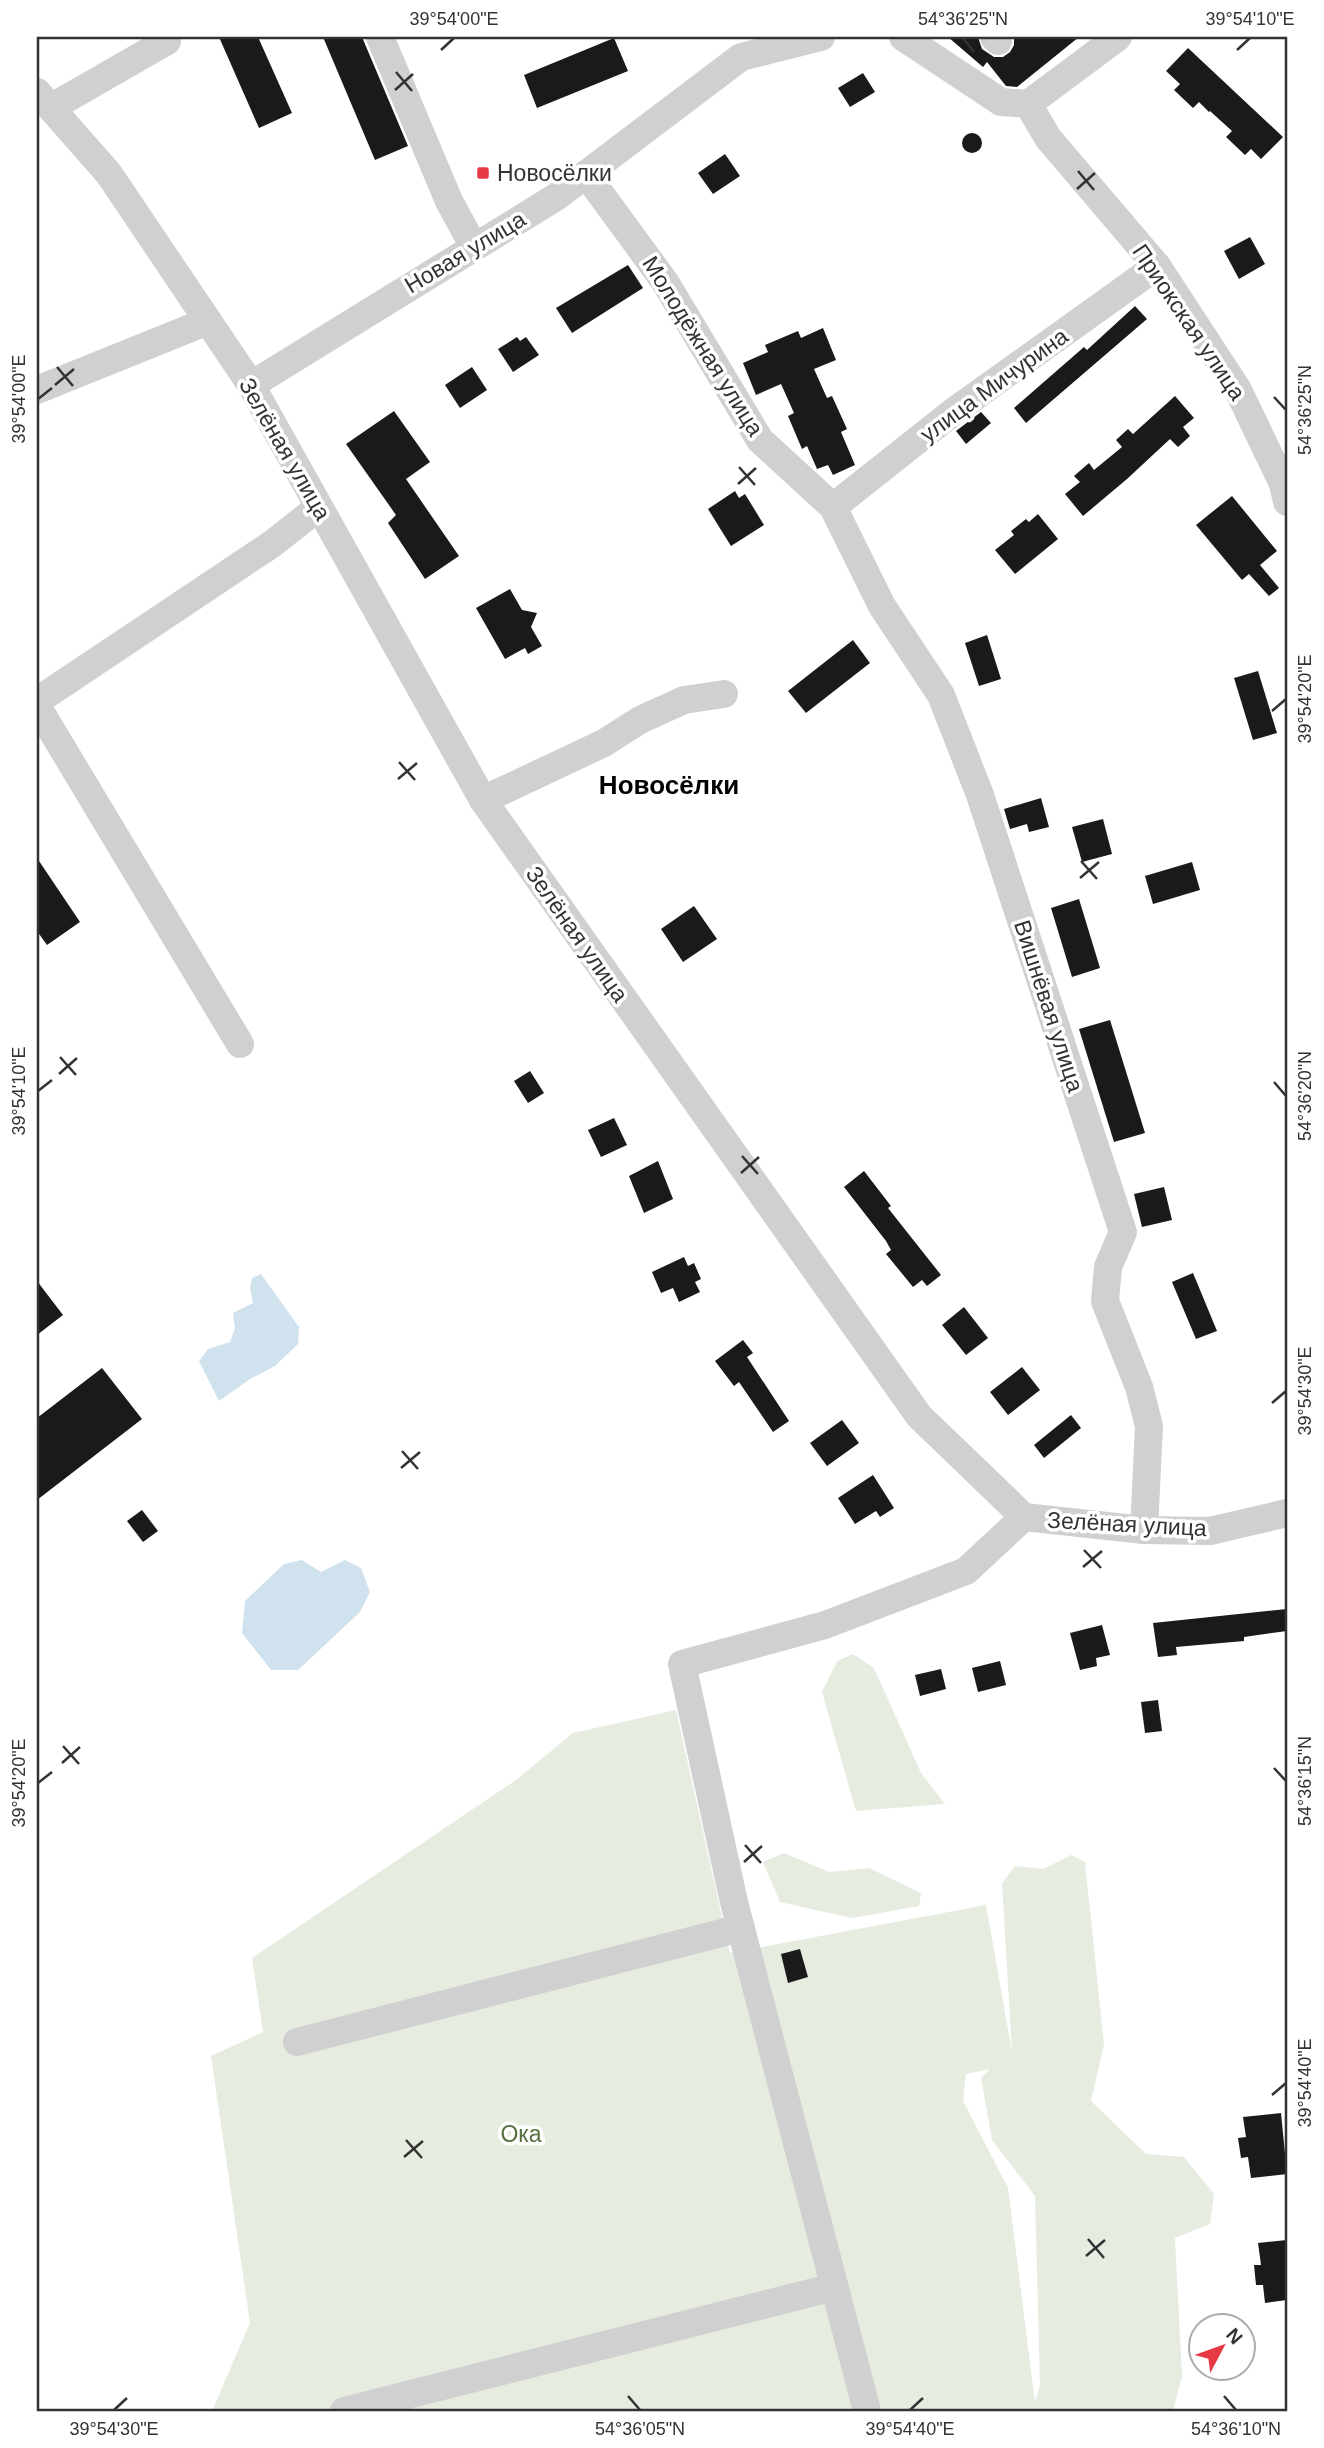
<svg xmlns="http://www.w3.org/2000/svg" width="1324" height="2448" font-family="Helvetica,sans-serif">
<style>
.green{fill:#e6ecdf;fill-rule:evenodd}
.water{fill:#cfe2ee}
.building{fill:#1a1a1a}
.lines{fill:none;stroke-linecap:round;stroke-linejoin:round}
.minor{stroke:#d0d0d0;stroke-width:28}
.ticks{fill:none;stroke:#333;stroke-width:2.5}
.poi-dot{fill:#e63946;stroke:#fff;stroke-width:2.5}
.labels{text-anchor:middle;dominant-baseline:central;stroke-width:7;stroke-linejoin:round;paint-order:stroke}
.poi-label{font-size:23px;fill:#333;stroke:#fff;text-anchor:start}
.street-label{font-size:23px;fill:#333;stroke:#fff}
.park-label{font-size:23px;fill:#56703f;stroke:#fff}
.quarter-label{font-size:26px;font-weight:bold;fill:#000;stroke:#fff}
.neatline{fill:none;stroke:#333;stroke-width:2.5}
.ticks-label{font-size:18px;text-anchor:middle;fill:#333}
</style>
<rect width="100%" height="100%" fill="#fff"/>
<g class="green">
<path d="M853 1654 874 1668 921 1773 945 1804 856 1811 822 1692 837 1661Z"/>
<path d="M676 1710 730 1953 986 1905 1012 2052 1002 1883 1015 1866 1043 1869 1071 1855 1085 1862 1104 2045 1091 2101 1146 2154 1184 2157 1214 2194 1210 2224 1175 2238 1182 2376 1173 2411H212L250 2323 211 2056 263 2032 252 1958 516 1780 573 1733ZM990 2069 981 2078 992 2140 1035 2196 1040 2385 1035 2403 1008 2188 963 2101 966 2074Z"/>
<path d="M784 1853 829 1872 869 1868 921 1893 919 1906 852 1918 780 1902 763 1862Z"/>
</g>
<g class="water">
<path d="M261 1274 299 1327 298 1344 275 1366 250 1379 219 1401 199 1361 208 1349 230 1342 235 1328 233 1313 253 1303 250 1288 252 1278Z"/>
<path d="M302 1560 321 1572 345 1560 361 1568 370 1592 360 1612 298 1670H271L242 1633 245 1601 284 1564Z"/>
</g>
<g class="building">
<path d="M219 37H258L292 113 259 128Z"/>
<path d="M323 37H362L408 146 375 160Z"/>
<path d="M948 37H978L982 49 994 57H1003L1010 52 1014 45V37H1079L1017 87 1006 86 987 62 983 67Z"/>
<path d="M614 38 628 71 537 108 524 75Z"/>
<path d="M1188 48 1283 137 1261 159 1251 149 1245 155 1226 137 1232 131 1210 111 1209 112 1199 102 1193 108 1174 90 1180 84 1166 71Z"/>
<path d="M863 73 875 92 850 107 838 88Z"/>
<circle cx="972" cy="143" r="10"/>
<path d="M725 154 740 176 713 194 698 173Z"/>
<path d="M1250 237 1265 264 1239 279 1224 251Z"/>
<path d="M628 265 643 288 572 333 556 308Z"/>
<path d="M1135 306 1147 319 1026 423 1014 408 1084 347 1087 350Z"/>
<path d="M823 328 836 360 814 369 827 398 832 396 847 429 841 432 855 465 833 475 828 465 817 469 807 446 802 449 788 416 794 413 781 384 756 395 743 363 768 352 765 345 798 331 801 338Z"/>
<path d="M517 337 520 341 526 337 539 355 513 372 498 349Z"/>
<path d="M472 367 487 390 460 408 445 385Z"/>
<path d="M1175 396 1194 418 1183 427 1190 436 1178 447 1170 439 1127 479 1083 516 1065 494 1080 482 1074 476 1089 463 1094 470 1122 447 1116 440 1128 429 1133 434Z"/>
<path d="M394 411 430 462 406 479 459 556 425 579 388 523 396 515 346 444Z"/>
<path d="M981 412 991 423 966 444 956 431Z"/>
<path d="M735 491 739 498 745 494 764 525 731 546 708 509Z"/>
<path d="M1232 496 1277 551 1260 565 1279 588 1269 596 1249 574 1242 580 1196 525Z"/>
<path d="M1038 514 1058 539 1015 574 995 550 1014 535 1011 531 1026 519 1029 522Z"/>
<path d="M510 589 522 610 537 613 531 627 542 646 528 654 525 648 505 659 476 608Z"/>
<path d="M987 635 1001 679 979 686 965 643Z"/>
<path d="M853 640 870 663 806 713 788 691Z"/>
<path d="M1258 671 1277 733 1253 740 1234 678Z"/>
<path d="M1041 798 1049 827 1029 832 1027 824 1010 829 1004 809Z"/>
<path d="M1103 819 1112 854 1082 862 1072 827Z"/>
<path d="M37 858 80 922 47 945 37 931Z"/>
<path d="M1192 862 1200 890 1153 904 1145 876Z"/>
<path d="M1079 899 1100 968 1072 977 1051 908Z"/>
<path d="M694 906 717 939 683 962 661 929Z"/>
<path d="M1110 1020 1145 1133 1114 1142 1079 1029Z"/>
<path d="M530 1071 544 1093 528 1103 514 1081Z"/>
<path d="M614 1118 627 1145 601 1157 588 1130Z"/>
<path d="M658 1161 673 1199 644 1213 629 1176Z"/>
<path d="M864 1171 891 1206 888 1208 941 1275 927 1286 922 1280 913 1287 886 1254 891 1250 886 1241 844 1187Z"/>
<path d="M1164 1187 1172 1220 1142 1227 1134 1194Z"/>
<path d="M684 1257 688 1266 694 1263 701 1279 695 1282 700 1292 679 1302 673 1288 661 1293 652 1272Z"/>
<path d="M1193 1273 1217 1331 1196 1339 1172 1282Z"/>
<path d="M37 1281 63 1315 37 1335Z"/>
<path d="M964 1307 988 1338 966 1355 942 1325Z"/>
<path d="M743 1340 753 1353 747 1357 789 1421 773 1432 739 1382 734 1386 715 1361Z"/>
<path d="M1022 1367 1040 1390 1008 1415 990 1392Z"/>
<path d="M102 1368 142 1419 37 1500V1418Z"/>
<path d="M1071 1415 1081 1428 1044 1458 1034 1445Z"/>
<path d="M842 1420 859 1443 827 1466 810 1443Z"/>
<path d="M873 1475 894 1508 880 1517 876 1511 855 1524 838 1498Z"/>
<path d="M142 1510 158 1531 143 1542 127 1521Z"/>
<path d="M1287 1609V1631L1244 1637V1641L1176 1647 1177 1655 1158 1657 1153 1623Z"/>
<path d="M1102 1625 1110 1655 1096 1658 1097 1666 1080 1670 1070 1633Z"/>
<path d="M1000 1661 1006 1685 978 1692 972 1668Z"/>
<path d="M941 1669 946 1689 920 1696 915 1675Z"/>
<path d="M1158 1700 1162 1731 1145 1733 1141 1702Z"/>
<path d="M800 1949 808 1977 788 1983 781 1954Z"/>
<path d="M1281 2113 1287 2174 1251 2178 1248 2157 1241 2158 1238 2138 1246 2137 1243 2117Z"/>
<path d="M1287 2240V2300L1265 2303 1263 2285H1256L1254 2265H1261L1258 2243Z"/>
</g>
<g class="lines">
<g class="minor">
<path d="M380 37 449 201 474 247"/>
<path d="M903 37 1001 102 1028 104 1048 138 1157 266 1238 390 1283 484 1287 502"/>
<path d="M994 37 998 41"/>
<path d="M37 92 109 174 251 385 483 800 919 1416 1024 1517 1144 1530 1210 1531 1287 1513"/>
<path d="M1028 104 1118 37"/>
<path d="M52 107 167 41V37"/>
<path d="M586 174 665 282 760 440 833 507 882 606 941 695 980 795 1123 1232 1108 1267 1105 1301 1139 1387 1149 1426 1144 1530"/>
<path d="M251 385 556 197 741 57 821 37"/>
<path d="M37 390 208 321"/>
<path d="M833 507 953 412 1157 266"/>
<path d="M37 701 272 544 319 507"/>
<path d="M37 706 240 1044"/>
<path d="M483 800 604 743 640 720 684 700 724 694"/>
<path d="M297 2042 741 1928"/>
<path d="M344 2411 834 2287"/>
<path d="M867 2411 734 1902 682 1664 825 1625 966 1571 1024 1517"/>
</g>
</g>
<path class="ticks" d="M963 38 974 52M441 50 454 38M1237 50 1250 38M396 72 412 91M395 90 413 74M1078 171 1094 190M1077 189 1095 173M57 367 73 386M55 385 74 369M1274 397 1286 410M38 399 52 388M739 467 755 485M738 484 756 468M1272 711 1286 699M399 762 415 780M398 779 417 763M1081 861 1097 879M1080 878 1099 862M60 1057 76 1075M59 1074 77 1058M1274 1082 1286 1096M38 1091 52 1080M742 1156 758 1174M741 1173 759 1157M1272 1403 1286 1391M402 1451 418 1469M401 1468 420 1452M1084 1550 1101 1568M1083 1567 1102 1551M63 1746 79 1764M62 1763 80 1747M1274 1768 1286 1781M38 1783 52 1772M745 1845 761 1863M744 1862 762 1846M1272 2095 1286 2083M406 2140 422 2158M404 2157 423 2141M1088 2239 1104 2258M1086 2256 1105 2240M628 2396 640 2410M1224 2396 1236 2410M114 2410 127 2398M910 2410 923 2398"/>
<rect class="poi-dot" x="476" y="166" width="14" height="14" rx="3.5"/>
<g class="labels">
<g class="poi-label">
<text x="497" y="173">Новосёлки</text>
</g>
<g class="street-label">
<text transform="translate(465 252) rotate(-31)">Новая улица</text>
<text transform="translate(1189 322) rotate(56)">Приокская улица</text>
<text transform="translate(703 346) rotate(58)">Молодёжная улица</text>
<text transform="translate(994 385) rotate(-36)">улица Мичурина</text>
<text transform="translate(285 449) rotate(60)">Зелёная улица</text>
<text transform="translate(577 934) rotate(55)">Зелёная улица</text>
<text transform="translate(1049 1006) rotate(72)">Вишнёвая улица</text>
<text transform="translate(1127 1524) rotate(3)">Зелёная улица</text>
</g>
<g class="park-label">
<text x="521" y="2134">Ока</text>
</g>
<g class="quarter-label">
<text x="669" y="785">Новосёлки</text>
</g>
</g>
<rect width="1324" height="2448" fill="none" stroke="#ffffff" stroke-width="77"/>
<g transform="translate(1222 2347) rotate(49)"><circle r="33" fill="#ffffff" stroke="#adadad" stroke-width="2"/>
<path d="M0-5L12 26L0 18L-12 26Z" fill="#e63946"/>
<text y="-10" font-size="19" font-weight="bold" text-anchor="middle" fill="#333333">N</text>
</g>
<rect x="38" y="38" width="1248" height="2372" class="neatline"/>
<g class="ticks-label">
<text x="454" y="25">39°54'00"E</text>
<text x="963" y="25">54°36'25"N</text>
<text x="1250" y="25">39°54'10"E</text>
<text transform="translate(19 399) rotate(-90)" y="6">39°54'00"E</text>
<text transform="translate(1305 410) rotate(-90)" y="6">54°36'25"N</text>
<text transform="translate(1305 699) rotate(-90)" y="6">39°54'20"E</text>
<text transform="translate(19 1091) rotate(-90)" y="6">39°54'10"E</text>
<text transform="translate(1305 1096) rotate(-90)" y="6">54°36'20"N</text>
<text transform="translate(1305 1391) rotate(-90)" y="6">39°54'30"E</text>
<text transform="translate(1305 1781) rotate(-90)" y="6">54°36'15"N</text>
<text transform="translate(19 1783) rotate(-90)" y="6">39°54'20"E</text>
<text transform="translate(1305 2083) rotate(-90)" y="6">39°54'40"E</text>
<text x="114" y="2435">39°54'30"E</text>
<text x="640" y="2435">54°36'05"N</text>
<text x="910" y="2435">39°54'40"E</text>
<text x="1236" y="2435">54°36'10"N</text>
</g>
</svg>
